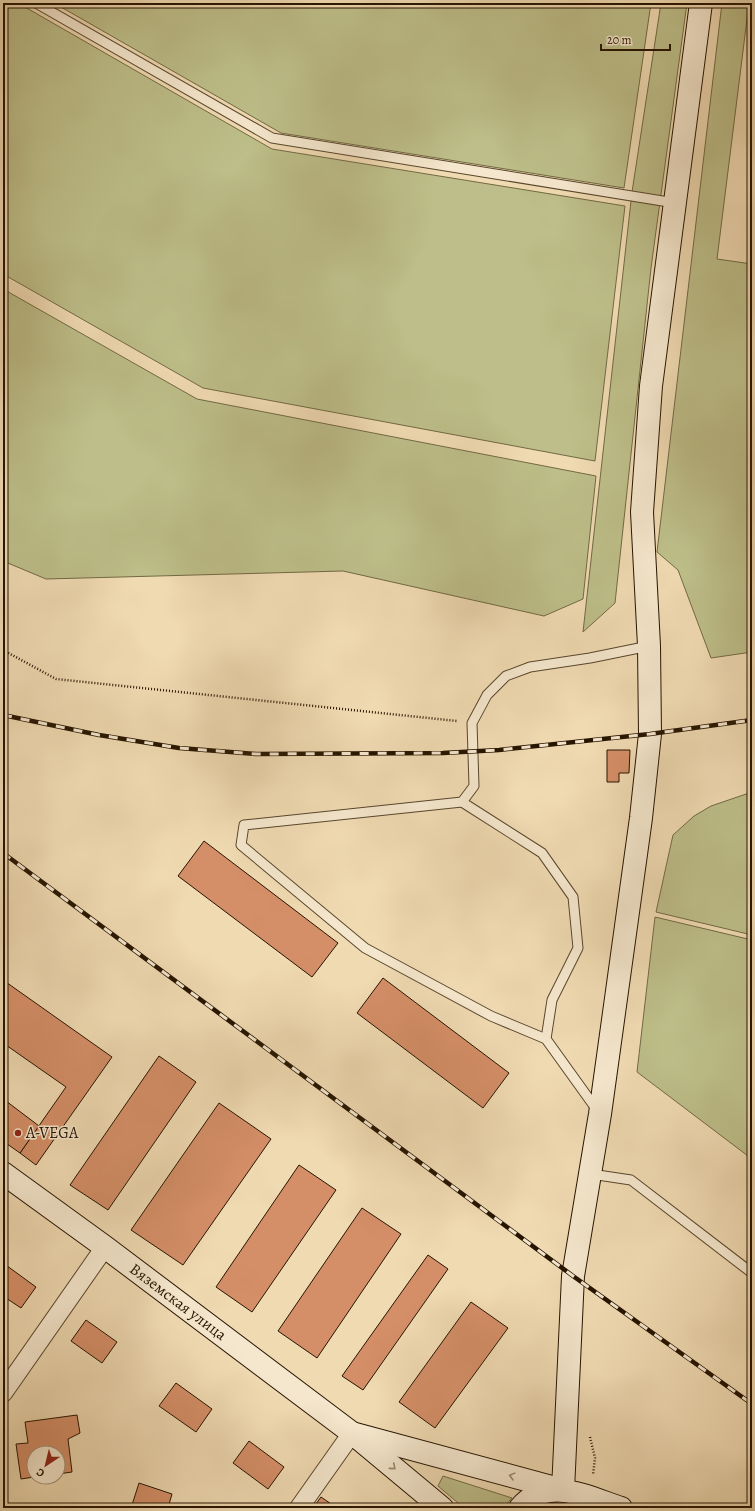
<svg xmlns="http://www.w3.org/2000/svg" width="755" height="1511" font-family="Alegreya,serif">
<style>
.green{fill:#bdbe89;stroke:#726944}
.building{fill:#d58f68;stroke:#261400}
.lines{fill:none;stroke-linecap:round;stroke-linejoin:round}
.service-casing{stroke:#58462c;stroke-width:11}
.minor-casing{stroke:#58462c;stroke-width:20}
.secondary-casing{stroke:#261400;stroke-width:24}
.path{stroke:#261400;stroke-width:2.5;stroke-dasharray:1 2;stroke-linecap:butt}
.service{stroke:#f5e7cd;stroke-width:9}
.minor{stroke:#f5e7cd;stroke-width:18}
.secondary{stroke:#f5e7cd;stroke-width:22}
.rail-casing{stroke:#261400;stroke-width:4.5}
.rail{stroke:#f5e7cd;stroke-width:3;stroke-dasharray:9;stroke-linecap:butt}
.oneway{stroke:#988871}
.poi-dot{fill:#8f2418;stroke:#f5e7cd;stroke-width:1.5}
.labels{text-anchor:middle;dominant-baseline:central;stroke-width:3;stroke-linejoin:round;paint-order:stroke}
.poi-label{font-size:16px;fill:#261400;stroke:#f5e7cd;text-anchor:start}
.street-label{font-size:16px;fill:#261400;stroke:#f5e7cd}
</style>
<rect width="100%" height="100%" fill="#f0dab2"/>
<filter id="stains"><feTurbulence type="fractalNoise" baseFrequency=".005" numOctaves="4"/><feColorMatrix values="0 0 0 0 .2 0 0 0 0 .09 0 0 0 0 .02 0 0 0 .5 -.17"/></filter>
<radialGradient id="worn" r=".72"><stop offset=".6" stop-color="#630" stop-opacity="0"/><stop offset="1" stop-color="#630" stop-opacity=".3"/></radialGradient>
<g class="green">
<path d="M3 3H18L272 149 625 206 595 461 203 388 3 274Z"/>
<path d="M54 3H651L624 188 281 133Z"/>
<path d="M661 3H687L651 268 615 603 583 632 632 192Z"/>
<path d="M722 3H749L717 259 752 264V652L711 658 678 570 657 552Z"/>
<path d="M3 289 197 399 596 476 583 599 544 616 343 571 46 579 3 561Z"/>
<path d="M752 792V935L656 912 673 835 694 816 711 806Z"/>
<path d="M655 917 752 940V1159L637 1072Z"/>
<path d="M443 1476 512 1498 503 1508H464L438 1486Z"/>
<path d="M554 1502 577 1508H538L547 1504Z"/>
</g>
<g class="building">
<path d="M607 750H630L629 773H619V782H607Z"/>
<path d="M204 841 338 943 312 977 178 876Z"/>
<path d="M383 978 509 1073 483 1108 357 1013Z"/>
<path d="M3 980 112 1057 36 1165 20 1153 66 1087 3 1043Z"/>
<path d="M159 1056 196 1082 108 1210 70 1185Z"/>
<path d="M6 1101 39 1126 20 1153 3 1141V1105Z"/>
<path d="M219 1103 271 1139 183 1265 131 1230Z"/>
<path d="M299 1165 336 1190 252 1312 216 1287Z"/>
<path d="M362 1208 401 1234 317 1358 278 1331Z"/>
<path d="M428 1255 448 1269 363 1390 342 1376Z"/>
<path d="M3 1263 36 1287 21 1308 3 1296Z"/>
<path d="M471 1302 508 1328 435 1428 399 1402Z"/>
<path d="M86 1320 117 1342 102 1363 71 1341Z"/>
<path d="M176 1383 212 1409 196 1432 159 1406Z"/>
<path d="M77 1415 80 1433 68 1439 72 1472 58 1474V1453H34V1477L21 1479 16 1444 28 1443 25 1422Z"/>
<path d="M249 1441 284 1467 268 1489 233 1463Z"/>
<path d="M139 1483 172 1494 168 1508H131Z"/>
<path d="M321 1497 337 1508H313Z"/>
</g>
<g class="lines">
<defs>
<g id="service">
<path d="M36 3 272 138 675 203"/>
<path d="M462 802 542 853 573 897 578 948 552 1000 546 1039"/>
<path d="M597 1110 546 1039 491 1016 365 948 241 845 244 825 462 802 474 786 472 723 487 695 506 676 530 667 590 658 649 646"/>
<path d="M591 1174 631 1180 752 1273"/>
</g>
<g id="minor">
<path d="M3 1393 105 1247"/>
<path d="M299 1508 352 1433"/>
</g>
<g id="secondary">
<path d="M3 1173 105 1247 352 1433 442 1508"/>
<path d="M352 1433 563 1490 573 1276 600 1114 641 818 650 734 649 646 642 512 651 386 701 3"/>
<path d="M520 1508C548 1475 587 1497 621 1508"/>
</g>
</defs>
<use href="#service" class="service-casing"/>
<use href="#minor" class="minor-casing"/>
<use href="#secondary" class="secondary-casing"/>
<g class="path">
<path d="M3 650 56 679 457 721"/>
<path d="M590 1437 595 1458 593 1475"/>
</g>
<use href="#service" class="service"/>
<use href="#minor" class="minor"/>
<use href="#secondary" class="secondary"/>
<defs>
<g id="rail">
<path d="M3 715 99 735 179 748 256 754 443 753 499 750 650 734 752 720"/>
<path d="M3 853 573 1276 752 1404"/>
</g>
</defs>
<use href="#rail" class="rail-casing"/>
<use href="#rail" class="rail"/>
</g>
<defs><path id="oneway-chevron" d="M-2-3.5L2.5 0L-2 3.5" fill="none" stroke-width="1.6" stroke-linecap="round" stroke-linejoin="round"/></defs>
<g class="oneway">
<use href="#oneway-chevron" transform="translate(393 1467) rotate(40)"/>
<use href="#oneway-chevron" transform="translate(512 1476) rotate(-165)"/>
</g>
<circle class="poi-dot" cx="18" cy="1133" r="4"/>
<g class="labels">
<g class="poi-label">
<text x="26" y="1133">A-VEGA</text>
</g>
<g class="street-label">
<text transform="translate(178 1302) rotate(37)">Вяземская улица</text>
</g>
</g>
<rect width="755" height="1511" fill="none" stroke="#f0dab2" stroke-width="16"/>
<rect x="4" y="4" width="747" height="1503" fill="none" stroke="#261400" stroke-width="2"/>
<rect x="8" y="8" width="739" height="1495" fill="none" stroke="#261400"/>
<g transform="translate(46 1465) rotate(215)"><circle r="19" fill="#f5e7cd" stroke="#a2937b"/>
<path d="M0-3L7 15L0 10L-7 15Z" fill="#8f2418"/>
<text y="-6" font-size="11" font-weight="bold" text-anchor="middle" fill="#261400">С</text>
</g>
<path d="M601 44v6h69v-6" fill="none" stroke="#261400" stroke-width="2"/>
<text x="607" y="44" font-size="12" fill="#261400" stroke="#f5e7cd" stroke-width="3" paint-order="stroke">20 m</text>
<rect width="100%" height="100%" filter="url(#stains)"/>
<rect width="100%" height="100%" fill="url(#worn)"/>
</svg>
